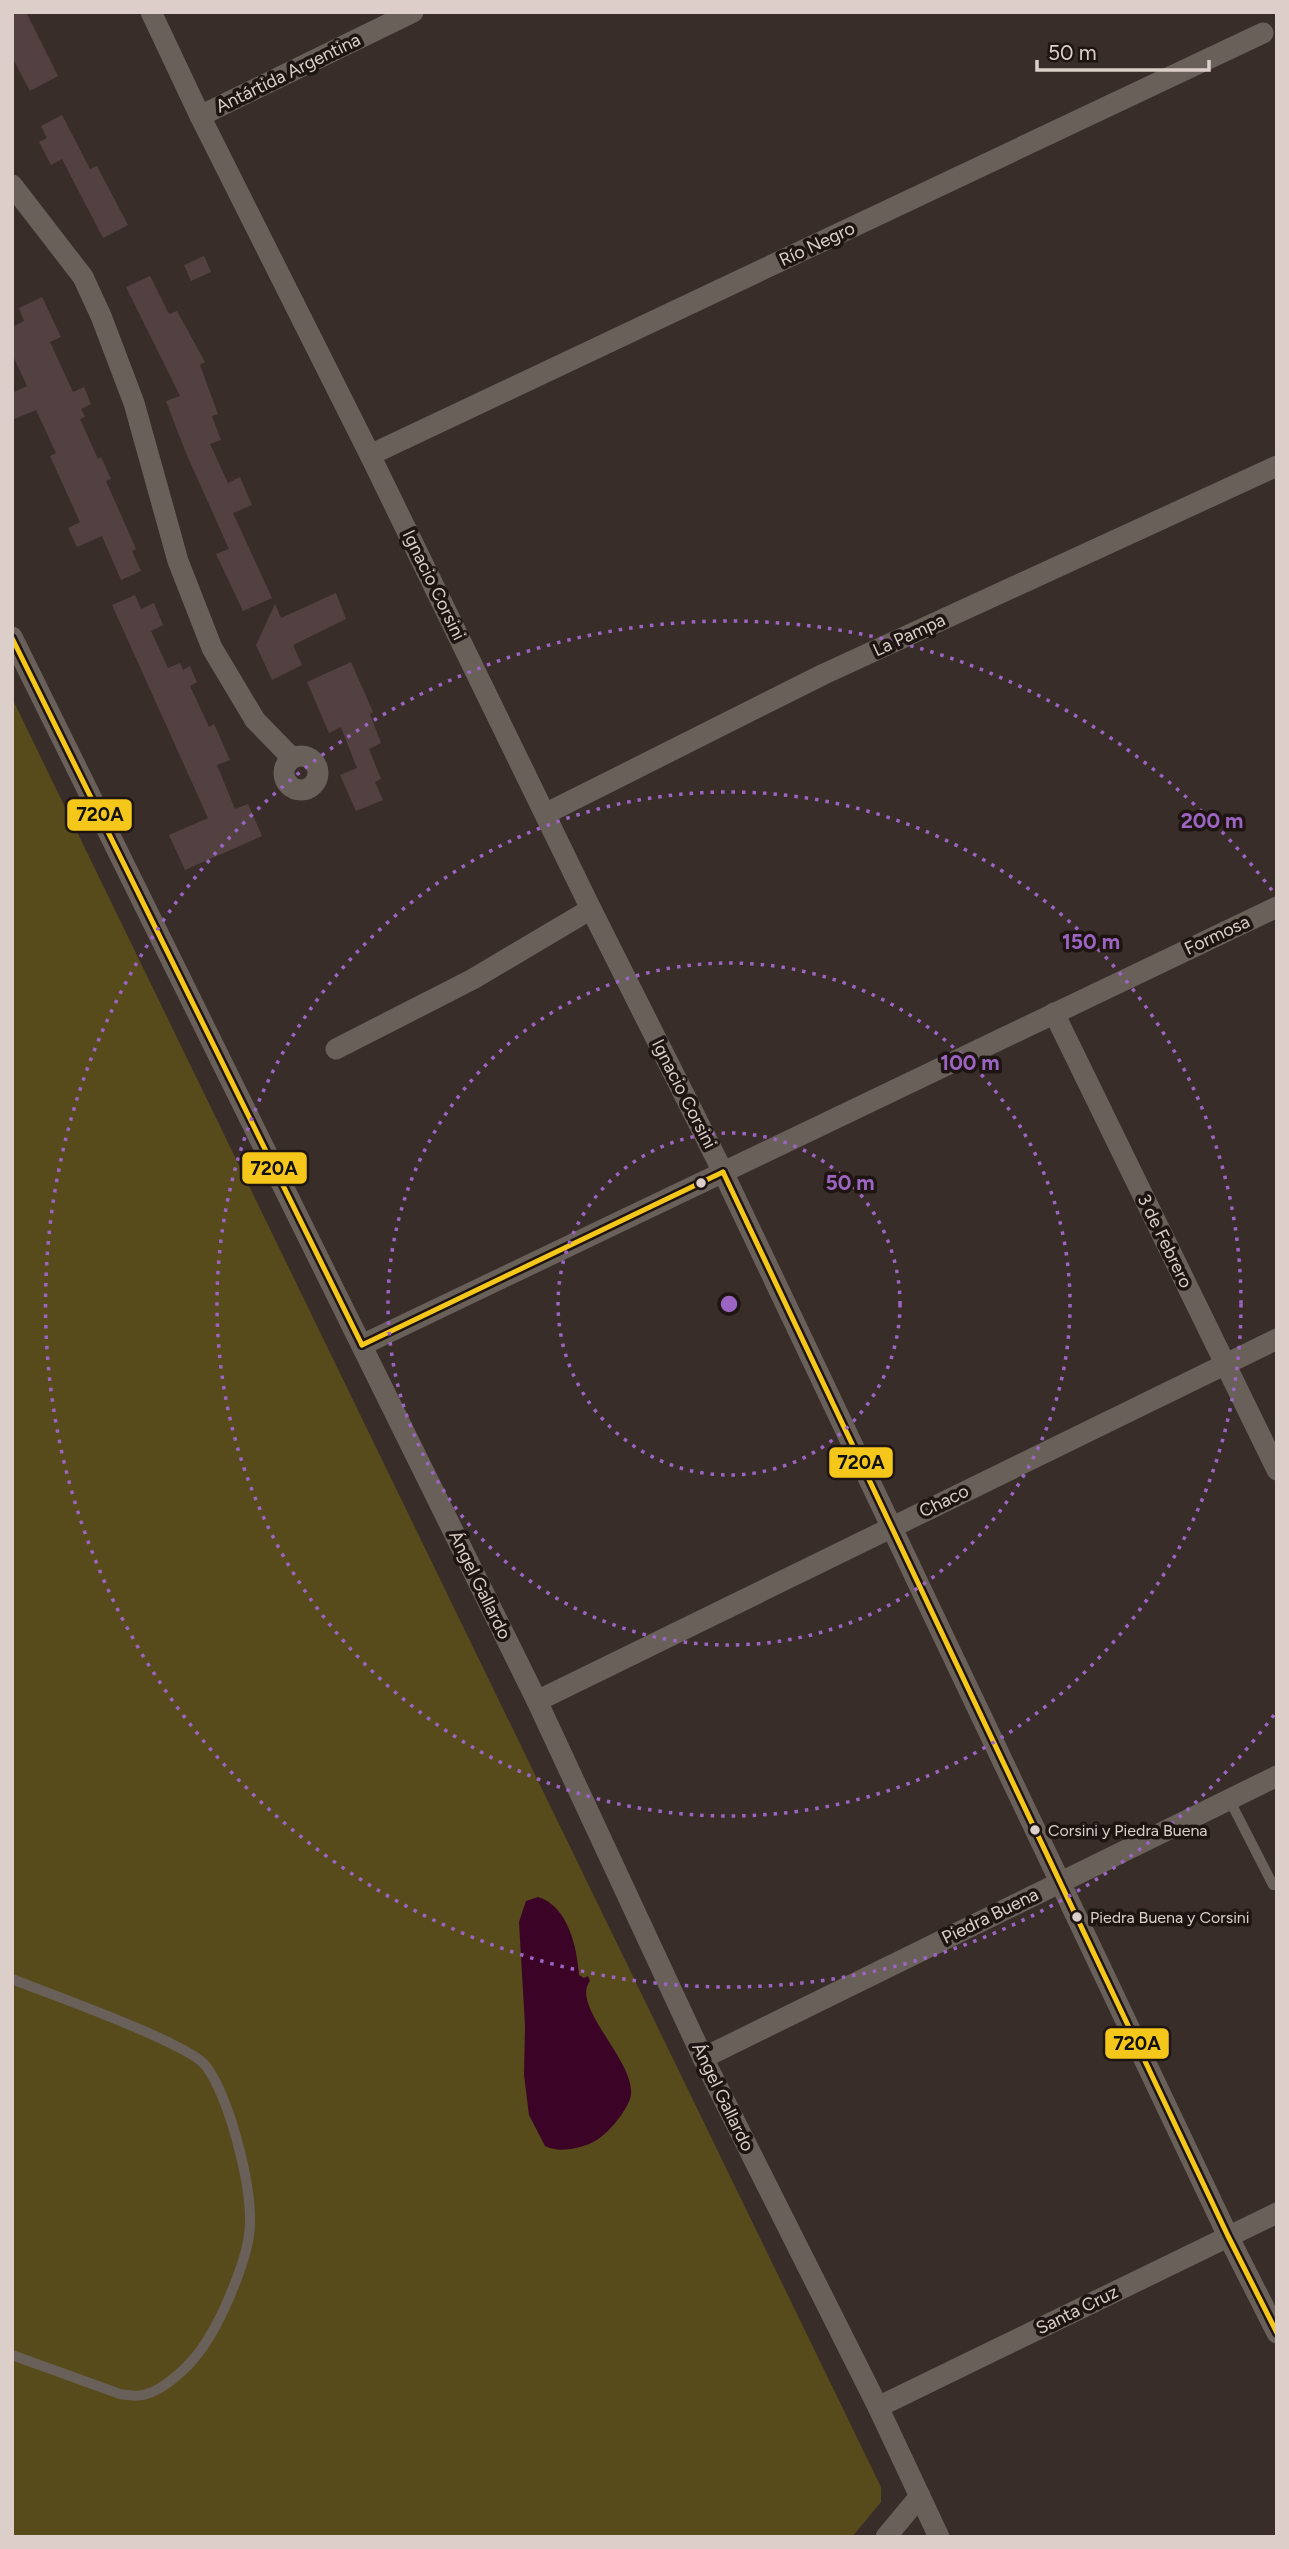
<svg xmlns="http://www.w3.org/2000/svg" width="1289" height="2549" font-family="Figtree,sans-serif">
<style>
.green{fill:#574b1c}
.water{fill:#3b0426}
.building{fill:#534141}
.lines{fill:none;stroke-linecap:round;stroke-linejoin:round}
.service{stroke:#6a605a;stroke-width:10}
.minor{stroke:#6a605a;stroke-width:21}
.bus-1-casing{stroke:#1e1512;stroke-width:10}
.bus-1{stroke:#f5c71a;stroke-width:5}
.ring{fill:none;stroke:#9d65c3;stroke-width:3.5;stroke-dasharray:3.5 7}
.bus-dot{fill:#dccfca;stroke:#1e1512;stroke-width:2.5}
.labels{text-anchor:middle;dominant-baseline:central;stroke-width:7;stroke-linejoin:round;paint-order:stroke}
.bus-label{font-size:16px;fill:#dccfca;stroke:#1e1512;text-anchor:start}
.street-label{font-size:18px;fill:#dccfca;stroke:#1e1512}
.centre{fill:#9d65c3;stroke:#1e1512;stroke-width:3.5}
.ring-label{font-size:21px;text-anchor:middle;font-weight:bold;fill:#9d65c3;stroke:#1e1512;stroke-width:7;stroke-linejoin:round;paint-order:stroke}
.line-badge{stroke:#1e1512;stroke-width:2.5}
.pale-badge-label{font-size:19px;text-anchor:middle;font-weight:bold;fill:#111}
</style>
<rect width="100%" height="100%" fill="#382d29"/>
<path class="green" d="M12 698 881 2487V2502L852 2537H12Z"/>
<path class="water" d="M538 1897C568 1906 577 1947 579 1975L584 1978 588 1976 590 1981C569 2007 641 2066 630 2099 627 2107 621 2116 616 2122 604 2136 595 2144 576 2148 565 2150 555 2151 545 2146L529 2115 524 2075 525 2026 519 1922 526 1901Z"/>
<g class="building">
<path d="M12 12H26L58 76 30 91 12 57Z"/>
<path d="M62 115 90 169 97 166 128 225 103 238 62 159 51 165 39 142 47 138 41 126Z"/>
<path d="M204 256 211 272 191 281 184 265Z"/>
<path d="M150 276 169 314 177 311 205 362 200 365 218 414 212 416 221 440 210 444 228 483 240 477 252 505 233 513 272 598 243 611 216 554 229 549 186 453 166 401 180 396 126 287Z"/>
<path d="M42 297 61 337 50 342 73 392 84 387 91 404 81 409 85 417 80 419 98 459 101 457 111 479 106 481 136 549 132 551 141 571 121 580 102 536 77 547 68 528 80 522 50 456 56 453 36 410 12 420V393L27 386 12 354V327L24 321 19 308Z"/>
<path d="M336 593 346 619 293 645 302 665 272 680 256 645 275 604 281 618Z"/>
<path d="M135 595 141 609 154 603 163 625 151 631 168 668 180 663 183 670 190 666 197 682 190 686 209 727 214 724 230 760 217 765 235 809 248 804 262 836 185 870 169 835 208 818 112 605Z"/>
<path d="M351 662 373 712 370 714 381 743 369 749 381 779 375 782 383 800 356 811 340 775 357 768 341 727 329 733 307 682Z"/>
</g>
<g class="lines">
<g class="service">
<path d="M1229 1799 1273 1885"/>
<path d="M12 1979C47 1993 189 2043 206 2066 230 2099 251 2183 250 2223 250 2257 220 2324 200 2351 189 2366 169 2385 152 2392 141 2397 132 2396 120 2394L12 2355"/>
</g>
<g class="minor">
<path d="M151 12 200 116 370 455 591 909 723 1172 1228 2236 1277 2333"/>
<path d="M200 116 413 12"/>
<path d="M12 185 83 277 101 316 134 403 178 561 212 648 255 720 292 758"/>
<path d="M370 455 1263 33"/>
<path d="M12 637 537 1701 703 2058 878 2407 939 2537"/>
<circle cx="301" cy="773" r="17"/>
<path d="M545 814 824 674 1277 466"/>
<path d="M1054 1013 1277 1470"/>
<path d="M336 1049 473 979 591 909"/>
<path d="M362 1345 1277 907"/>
<path d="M537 1701 1277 1339"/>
<path d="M703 2058 1277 1776"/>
<path d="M878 2407 1277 2213"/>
<path d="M886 2537 920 2496"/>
</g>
<defs>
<g id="bus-1">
<path d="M12 638 362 1345"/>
<path d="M723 1172 1228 2236 1277 2333"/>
<path d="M362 1345 723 1172"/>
</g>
</defs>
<use href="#bus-1" class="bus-1-casing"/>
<use href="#bus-1" class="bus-1"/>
</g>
<g class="ring">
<circle cx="729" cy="1304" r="171"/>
<circle cx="729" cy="1304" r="341"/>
<circle cx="729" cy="1304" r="512"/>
<path d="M1274 1715A683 683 0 1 1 1274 893"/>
</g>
<g class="bus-dot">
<circle cx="701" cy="1183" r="6"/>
<circle cx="1035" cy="1830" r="6"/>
<circle cx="1077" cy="1917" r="6"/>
</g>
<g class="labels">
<g class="bus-label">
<text x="1048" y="1830">Corsini y Piedra Buena</text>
<text x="1090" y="1917">Piedra Buena y Corsini</text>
</g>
<g class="street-label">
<text transform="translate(288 73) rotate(-26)">Antártida Argentina</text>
<text transform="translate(817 244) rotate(-25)">Río Negro</text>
<text transform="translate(434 585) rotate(64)">Ignacio Corsini</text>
<text transform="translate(909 635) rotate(-25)">La Pampa</text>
<text transform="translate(1217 935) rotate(-25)">Formosa</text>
<text transform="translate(684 1094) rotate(63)">Ignacio Corsini</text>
<text transform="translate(1165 1241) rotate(64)">3 de Febrero</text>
<text transform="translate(944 1501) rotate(-26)">Chaco</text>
<text transform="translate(480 1585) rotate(64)">Ángel Gallardo</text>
<text transform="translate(990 1916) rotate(-26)">Piedra Buena</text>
<text transform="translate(723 2097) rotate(64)">Ángel Gallardo</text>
<text transform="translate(1077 2310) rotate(-26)">Santa Cruz</text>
</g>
</g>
<circle cx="729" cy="1304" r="10" class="centre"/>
<g class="ring-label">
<text x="1212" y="828">200 m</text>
<text x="1091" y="949">150 m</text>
<text x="970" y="1070">100 m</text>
<text x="850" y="1190">50 m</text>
</g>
<g class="line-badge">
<rect x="66" y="798" width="67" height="34" rx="7" fill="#f5c71a"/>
<rect x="241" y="1151" width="67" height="34" rx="7" fill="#f5c71a"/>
<rect x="828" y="1446" width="66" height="33" rx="7" fill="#f5c71a"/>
<rect x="1104" y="2027" width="66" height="33" rx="7" fill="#f5c71a"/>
</g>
<g class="pale-badge-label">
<text x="100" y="821">720A</text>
<text x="274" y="1175">720A</text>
<text x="861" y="1469">720A</text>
<text x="1137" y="2050">720A</text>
</g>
<rect width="1289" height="2549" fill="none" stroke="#dccfca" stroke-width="28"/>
<path d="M1037 60v10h172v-10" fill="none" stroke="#dccfca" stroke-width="3.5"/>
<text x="1048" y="60" font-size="21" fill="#dccfca" stroke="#1e1512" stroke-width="5" paint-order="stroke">50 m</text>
</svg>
